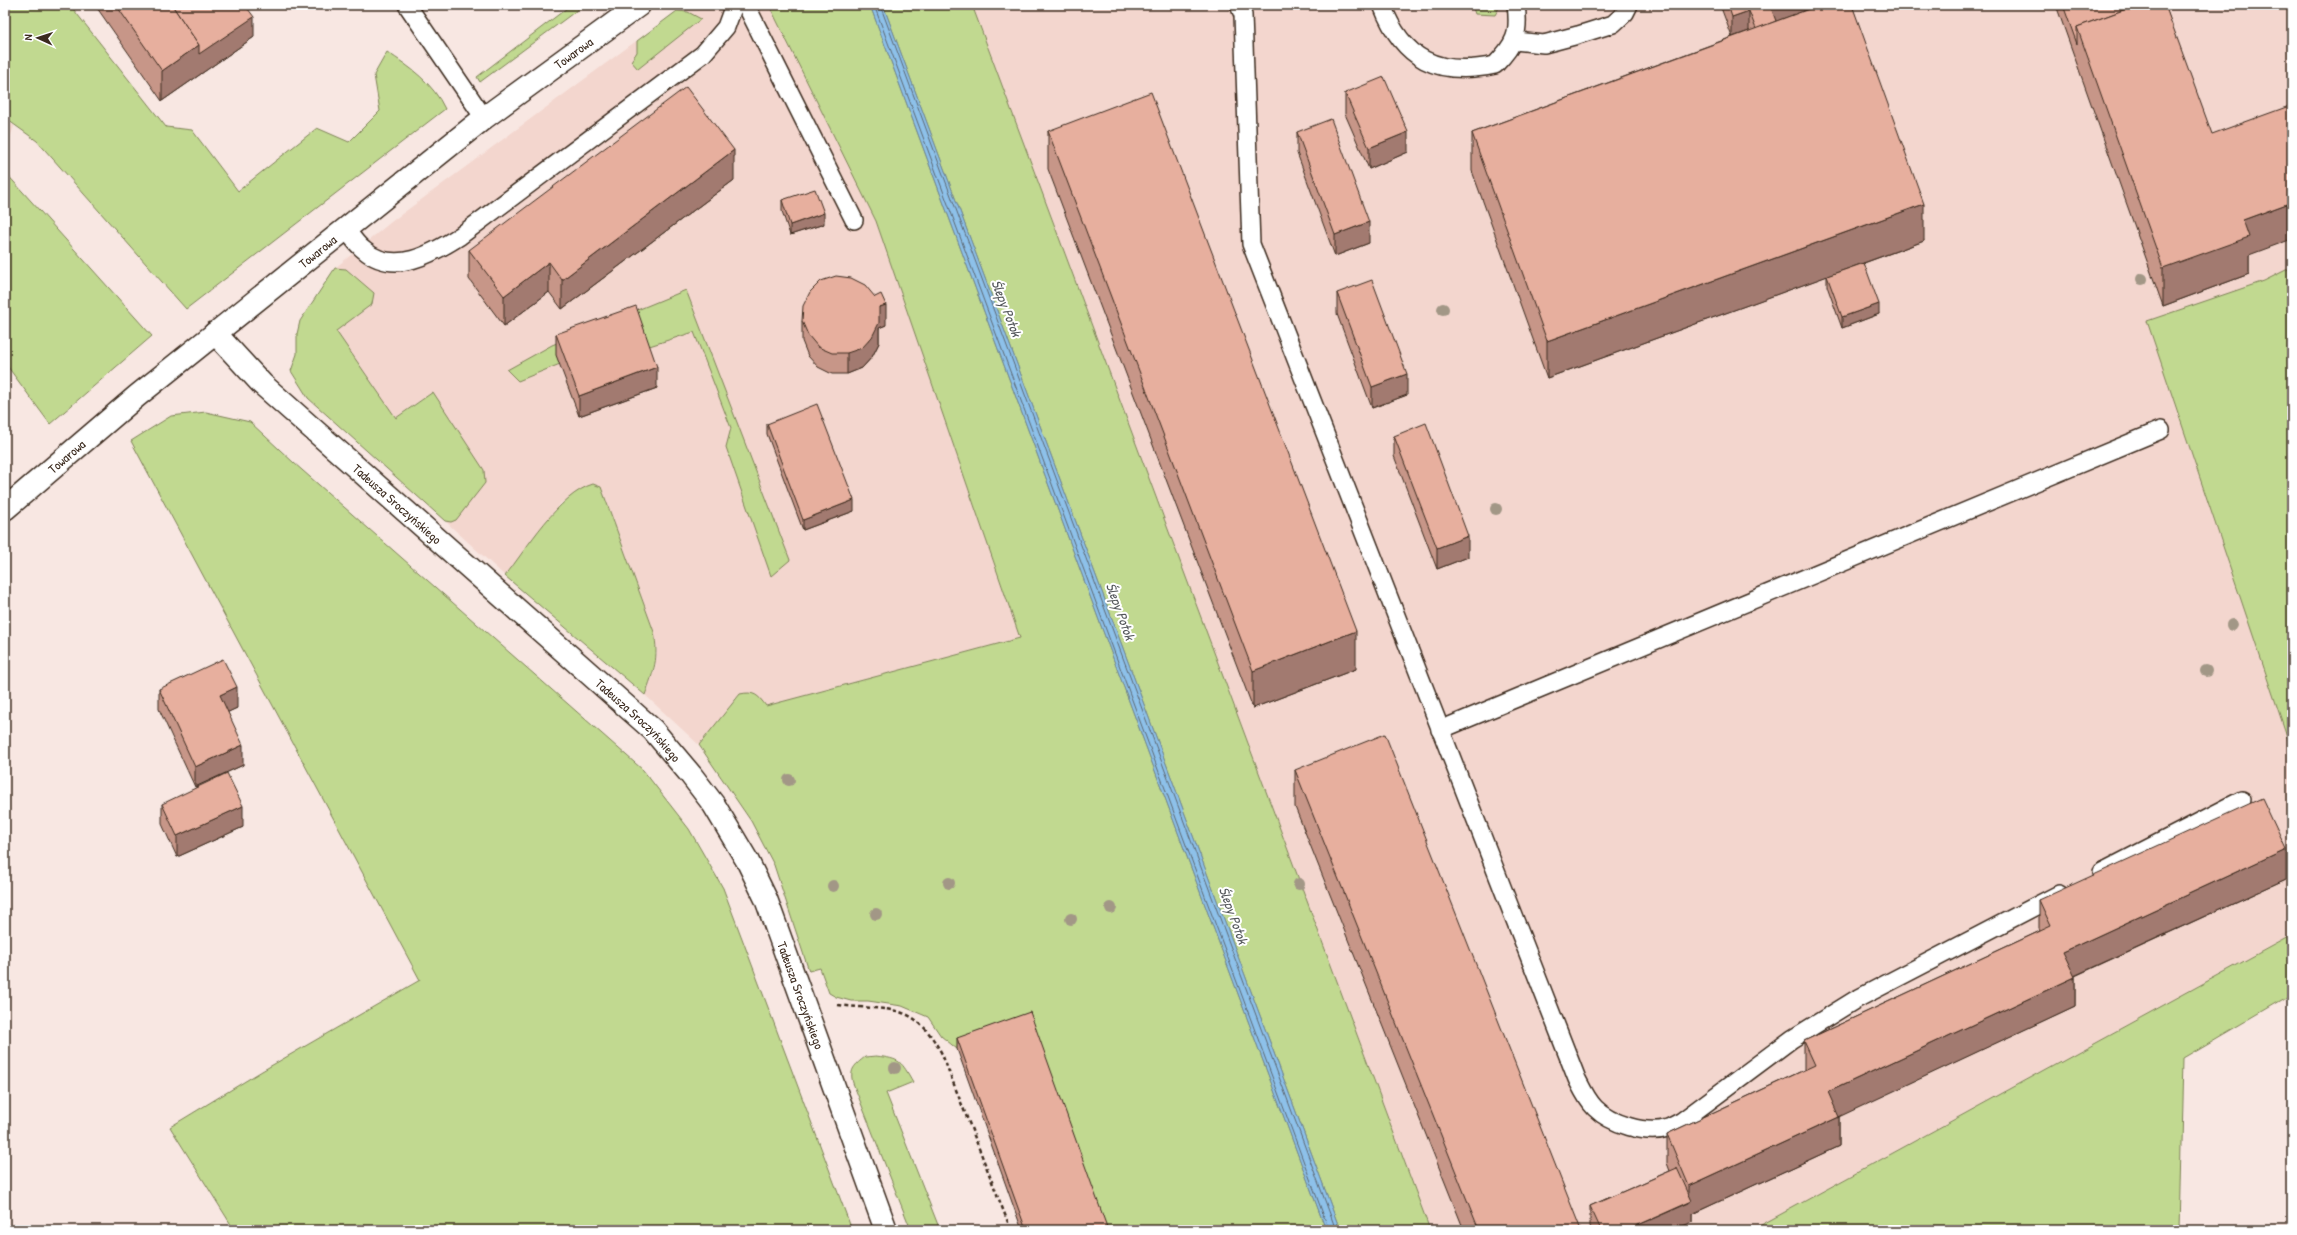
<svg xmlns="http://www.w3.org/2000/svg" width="2297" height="1235" font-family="'Patrick Hand',sans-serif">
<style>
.built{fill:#f3d6ce}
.green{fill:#c1d990;stroke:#7e8257}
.water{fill:#8dc1ea;stroke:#6c8598}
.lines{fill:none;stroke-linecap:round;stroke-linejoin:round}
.shore{stroke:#5c6670;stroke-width:1}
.lane-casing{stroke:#3b2a1e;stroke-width:20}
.street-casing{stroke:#3b2a1e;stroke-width:25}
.path{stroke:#3b2a1e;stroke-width:2.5;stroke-dasharray:4 3;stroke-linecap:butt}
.lane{stroke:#fff;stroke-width:17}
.street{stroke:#fff;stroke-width:22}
.tree{fill:#a29786}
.wall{fill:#c79688;stroke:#3b2a1e}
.shaded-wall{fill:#a27a6f;stroke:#3b2a1e}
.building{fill:#e7af9e;stroke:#3b2a1e}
.labels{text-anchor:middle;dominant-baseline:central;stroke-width:4;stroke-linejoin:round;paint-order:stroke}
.street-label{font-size:13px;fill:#3b2a1e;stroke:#fff}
.water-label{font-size:14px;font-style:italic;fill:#54575b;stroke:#fff}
</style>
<rect width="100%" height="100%" fill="#f8e7e2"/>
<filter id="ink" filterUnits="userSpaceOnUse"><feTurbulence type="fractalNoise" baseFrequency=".025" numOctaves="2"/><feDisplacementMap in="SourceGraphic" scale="8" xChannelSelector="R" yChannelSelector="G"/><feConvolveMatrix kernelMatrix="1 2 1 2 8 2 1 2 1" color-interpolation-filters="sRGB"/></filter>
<g filter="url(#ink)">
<g class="built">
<path d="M685 5H769L876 221 1020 638 766 706 740 694 699 745 645 695 655 669 657 651 654 632 601 487 561 503 505 576 445 521 451 522 433 392 396 418 335 331 372 304 373 293 346 269 335 268 391 222Z"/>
<path d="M972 5H2292V935L1752 1230H1430Z"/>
<path d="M5 118 14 126 5 154Z"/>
</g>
<g class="green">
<path d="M5 5H70L166 127 192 130 238 191 317 128 349 142 380 111 374 75 387 52C410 67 433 83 445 109L186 309 37 141 5 118Z"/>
<path d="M571 5H584L480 82 477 77Z"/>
<path d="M769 5H870L1326 1230H1105L1030 1023 957 1049 941 1036 928 1017 902 1006 868 1001H851L836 997 829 993 820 968 809 971 774 865 751 821 699 745 740 694C754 691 758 695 766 706L1020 638 876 221Z"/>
<path d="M883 5H972L1430 1230H1340Z"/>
<path d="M1472 5H1500V6L1495 15 1475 14Z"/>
<path d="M677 11 688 12 701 19 638 69 631 61 637 52V41Z"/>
<path d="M5 172 152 336 50 424 5 363Z"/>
<path d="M2292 267V751L2147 321 2264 281Z"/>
<path d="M335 268 346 269 374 293 372 304 336 331 396 418 433 392 484 470 485 483 456 520 451 522 445 521 308 398 291 371 297 354V334L300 321Z"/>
<path d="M686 290 790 560 771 576 726 447 731 428 694 332 643 348 560 364 518 381 507 370 552 345Z"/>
<path d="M206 412 250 422 294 463 643 770 689 829 723 888 852 1230H232L230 1223 170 1127 262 1071 420 980 131 441 171 416Z"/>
<path d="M593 484 601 487 654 632C659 659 654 670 645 695L505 576C527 548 559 494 593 484Z"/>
<path d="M2292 935V994L2183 1058 2179 1230H1752Z"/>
<path d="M876 1056C901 1059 901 1061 913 1082L886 1093 940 1230H911L853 1083C849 1069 855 1065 865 1057Z"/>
</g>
<path class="water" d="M870 5H883L1340 1230H1326Z"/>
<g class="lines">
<g class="shore">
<path d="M874 5 1329 1230"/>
<path d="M880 5 1336 1230"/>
</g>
<defs>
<g id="lane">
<path d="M407 5 484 118"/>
<path d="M746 5 854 220"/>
<path d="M1239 5 1243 15 1251 244 1577 1079C1582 1089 1587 1100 1595 1108 1611 1124 1646 1135 1668 1128 1673 1126 1678 1123 1682 1121L1792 1039 1855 1000 2059 894"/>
<path d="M1382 5C1403 60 1438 77 1495 65 1515 44 1520 34 1516 5"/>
<path d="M1515 41 1544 44 1578 35 1613 24 1625 13 1629 5"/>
<path d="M346 229C351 236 357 245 364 250 394 276 432 254 460 236L703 54 726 27 734 5"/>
<path d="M1440 730 2161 430"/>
<path d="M2102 872 2242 800"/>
</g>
<g id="street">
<path id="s1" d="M215 333 262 384 653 730 691 775 714 805 748 862 766 899 886 1230"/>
<path id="s2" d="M5 509 137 396 484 118 639 5"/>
</g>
</defs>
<use href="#lane" class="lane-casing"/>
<use href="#street" class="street-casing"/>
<path class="path" d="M838 1005C892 1012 913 1000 942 1054L1011 1230"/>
<use href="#lane" class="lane"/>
<use href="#street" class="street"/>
</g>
<g class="tree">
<circle cx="2142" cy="279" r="6"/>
<circle cx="1443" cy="309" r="6"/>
<circle cx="1496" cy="509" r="6"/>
<circle cx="2232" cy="625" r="6"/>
<circle cx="2206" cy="671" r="6"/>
<circle cx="789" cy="780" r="6"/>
<circle cx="949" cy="883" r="6"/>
<circle cx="1299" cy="884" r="6"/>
<circle cx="833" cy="886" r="6"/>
<circle cx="1111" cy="908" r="6"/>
<circle cx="876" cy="914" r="6"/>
<circle cx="1071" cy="919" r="6"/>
<circle cx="895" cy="1068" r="6"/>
</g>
<g class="wall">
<path d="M95 5H245L254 37 162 101Z"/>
<path d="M1720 5H1852L1924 241 1864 263 1879 314 1842 328 1827 286V276L1547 378 1472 171V133L1732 37Z"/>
<path d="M2056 5H2165L2249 255V274L2163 306Z"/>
<path d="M1345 93 1408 152 1369 169 1345 114Z"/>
<path d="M1048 131 1356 669 1253 708 1048 169Z"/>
<path d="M1297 132 1369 243 1335 256 1297 153Z"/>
<path d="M734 180 562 309 549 292 504 326 469 279V250Z"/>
<path d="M782 200 824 224 790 235 782 211Z"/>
<path d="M1337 293 1407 395 1372 408 1337 314Z"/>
<path d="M802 321 886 325 879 328V343L872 357 862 368 847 374H832L818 367 808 356 802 341Z"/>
<path d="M556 334 657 388 579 416 556 355Z"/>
<path d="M767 424 854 511 803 530 767 434Z"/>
<path d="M1394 436 1468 557 1437 569 1394 456Z"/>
<path d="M159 689 237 708 228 712 243 765 195 787 159 709Z"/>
<path d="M1295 770 1581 1230H1464L1295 807Z"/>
<path d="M162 804 243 827 177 857 162 824Z"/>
<path d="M2286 879 2075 976V1006L1839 1116V1146L1692 1214V1222L1674 1230H1592L1590 1226V1206L1670 1171 1667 1163V1134L1804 1070V1041L2040 931 2039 929V900Z"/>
<path d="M957 1038 1108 1230H1022L957 1049Z"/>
</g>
<g class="shaded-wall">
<path d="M1769 5H1820L1769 24Z"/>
<path d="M1749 11V31L1732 37V17Z"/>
<path d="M254 17V37L162 101V71L199 45Z"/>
<path d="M1408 132V152L1369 169V148Z"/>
<path d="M734 150V180L562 309V280Z"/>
<path d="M2292 202V239L2249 255V274L2163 306V268L2243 220Z"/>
<path d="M1924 204V241L1547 378V341Z"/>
<path d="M824 213V224L790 235V225Z"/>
<path d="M1369 222V243L1335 256V235Z"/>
<path d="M549 262V292L504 326V296Z"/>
<path d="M1879 304V314L1842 328V317Z"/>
<path d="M886 305V325L879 328V343L872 357 862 368 847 374V353L879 307Z"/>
<path d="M657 367V388L579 416V396Z"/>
<path d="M1407 374V395L1372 408V387Z"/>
<path d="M854 500V511L803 530V520Z"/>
<path d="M1468 536V557L1437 569V548Z"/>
<path d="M1356 631V669L1253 708V671Z"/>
<path d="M237 687V708L220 716V695Z"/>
<path d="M243 745V765L195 787V767Z"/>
<path d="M243 806V827L177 857V836Z"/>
<path d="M2286 849V879L2063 981V952Z"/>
<path d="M2075 977V1006L1828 1122V1092Z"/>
<path d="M1839 1117V1146L1692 1214V1222L1674 1230H1627L1689 1203V1186Z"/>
</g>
<g class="building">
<path d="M116 5H172L199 45 162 71Z"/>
<path d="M172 5H245L254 17 199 54V45Z"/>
<path d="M1728 5H1770L1776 21 1756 29 1749 11 1732 17Z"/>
<path d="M1820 5H1852L1924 204 1547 341 1472 133Z"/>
<path d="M2063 5H2137L2077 27V44Z"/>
<path d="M2137 5H2165L2212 134 2292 105V202L2243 220 2249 237 2163 268 2077 27Z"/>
<path d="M1384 77 1408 132 1369 148 1345 93Z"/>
<path d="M686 87 734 150 562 280 549 262 504 296 469 250Z"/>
<path d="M1151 92 1356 631 1253 671 1048 131Z"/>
<path d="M1331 119 1369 222 1335 235 1297 132Z"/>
<path d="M815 189 824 213 790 225 782 200Z"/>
<path d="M1864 263 1879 304 1842 317 1827 276Z"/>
<path d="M836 276 851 278 865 285 875 297 881 294 886 305 879 307V323L872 337 862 348 847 353H832L818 347 808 335 802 321 803 306 810 292 821 281Z"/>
<path d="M1372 280 1407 374 1372 387 1337 293Z"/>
<path d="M636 306 657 367 579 396 556 334Z"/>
<path d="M817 404 854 500 803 520 767 424Z"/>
<path d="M1426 423 1468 536 1437 548 1394 436Z"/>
<path d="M223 659 237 687 220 695 243 745 195 767 159 689Z"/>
<path d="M1385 734 1581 1230H1479L1295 770Z"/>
<path d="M227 773 243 806 177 836 162 804Z"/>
<path d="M2262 798 2286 849 2063 952 2075 977 1828 1092 1839 1117 1689 1186 1667 1134 1815 1065 1804 1041 2051 926 2039 900Z"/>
<path d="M1030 1012 1108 1230H1026L957 1038Z"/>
<path d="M1677 1168 1692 1201 1627 1230H1601L1590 1206Z"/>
</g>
</g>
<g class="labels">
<g class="street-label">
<text stroke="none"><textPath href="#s2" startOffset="729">Towarowa</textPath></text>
<text stroke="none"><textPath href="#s2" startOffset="405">Towarowa</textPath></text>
<text stroke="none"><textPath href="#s2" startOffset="81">Towarowa</textPath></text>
<text stroke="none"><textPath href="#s1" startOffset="250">Tadeusza Sroczyńskiego</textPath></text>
<text stroke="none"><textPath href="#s1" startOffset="574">Tadeusza Sroczyńskiego</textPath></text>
<text stroke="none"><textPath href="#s1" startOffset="898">Tadeusza Sroczyńskiego</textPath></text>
</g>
<g class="water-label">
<text transform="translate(1007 308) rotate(69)">Ślepy Potok</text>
<text transform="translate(1121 611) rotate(70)">Ślepy Potok</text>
<text transform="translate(1234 915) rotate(70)">Ślepy Potok</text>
</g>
</g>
<rect width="2297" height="1235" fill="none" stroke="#fff" stroke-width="20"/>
<rect x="10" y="10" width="2277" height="1215" fill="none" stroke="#3b2a1e" stroke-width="1.5" filter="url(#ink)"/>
<g transform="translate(38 38) rotate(273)" stroke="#ffffff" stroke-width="3" paint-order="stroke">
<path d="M0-3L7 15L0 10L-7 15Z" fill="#3b2a1e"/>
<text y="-6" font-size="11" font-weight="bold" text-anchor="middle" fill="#3b2a1e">N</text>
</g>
</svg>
